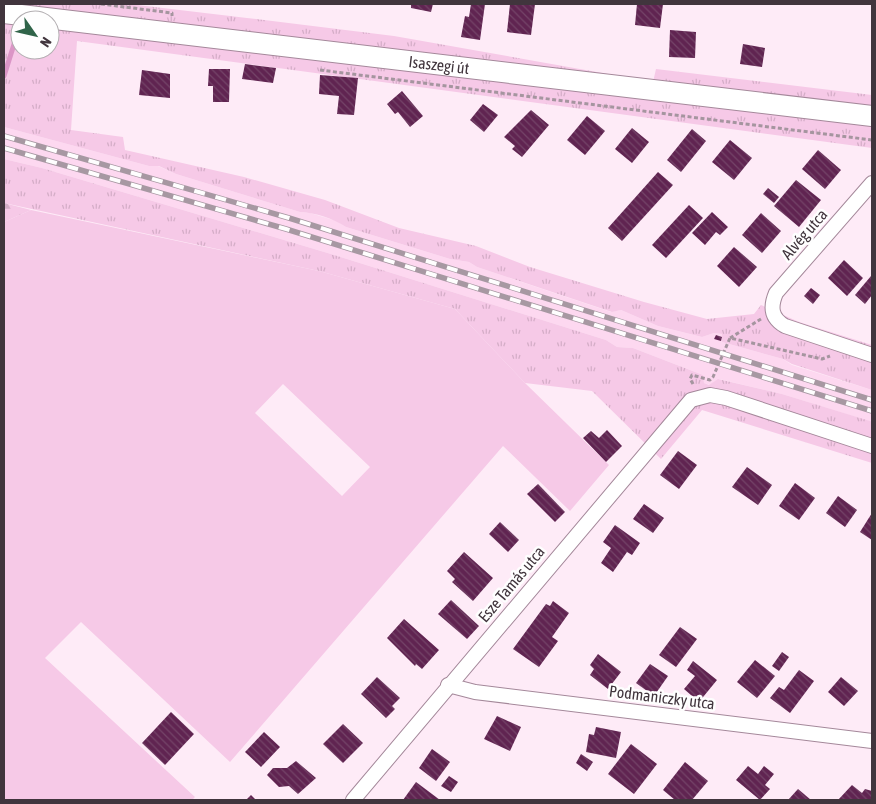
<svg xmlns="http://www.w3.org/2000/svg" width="876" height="804" font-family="'Asap Condensed',sans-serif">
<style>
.built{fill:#fdd8f0}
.grass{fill:url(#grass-tufts);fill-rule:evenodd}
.forest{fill:url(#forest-firs)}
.garden{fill:#f6c9e7;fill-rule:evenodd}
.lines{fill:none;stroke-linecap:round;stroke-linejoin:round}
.stream{stroke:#db95c6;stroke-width:5}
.building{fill:url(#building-back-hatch)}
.minor-casing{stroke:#a4889a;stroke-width:16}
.secondary-casing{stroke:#a4889a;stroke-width:22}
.path{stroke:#a5959f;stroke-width:3;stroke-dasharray:4 2.5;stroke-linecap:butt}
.minor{stroke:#fff;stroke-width:14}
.secondary{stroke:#fff;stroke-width:20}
.rail-casing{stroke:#a798a2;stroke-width:5.5}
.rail{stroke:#fefefe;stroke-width:4;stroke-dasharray:11;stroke-linecap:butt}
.labels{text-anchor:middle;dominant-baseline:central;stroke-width:5;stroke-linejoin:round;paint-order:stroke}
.street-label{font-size:16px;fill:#41353d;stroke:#fefefe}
</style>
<defs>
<pattern id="grass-tufts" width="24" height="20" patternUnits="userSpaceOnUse" patternTransform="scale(1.25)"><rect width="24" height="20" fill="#f6c9e7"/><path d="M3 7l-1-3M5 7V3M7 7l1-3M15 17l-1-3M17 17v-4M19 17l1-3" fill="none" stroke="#d4adc7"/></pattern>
<pattern id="forest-firs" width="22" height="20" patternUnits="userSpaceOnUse" patternTransform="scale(1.25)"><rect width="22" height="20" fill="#f6c9e7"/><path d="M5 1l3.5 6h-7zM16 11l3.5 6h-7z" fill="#d4adc7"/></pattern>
<pattern id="building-back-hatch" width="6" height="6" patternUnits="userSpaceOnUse" patternTransform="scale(1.25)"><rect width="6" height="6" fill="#602451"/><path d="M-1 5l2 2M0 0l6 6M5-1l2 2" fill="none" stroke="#744468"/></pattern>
</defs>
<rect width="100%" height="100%" fill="#feebf7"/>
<path class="built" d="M4 127 149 166H158L176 174 300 212 310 213 337 221 346 227 450 259 469 262 477 267 611 312 621 310 658 326 702 337 714 333 723 334 722 342 783 359 792 365 872 390V422L782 394 719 379 710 385 704 383 703 375 633 348 617 347 606 340 331 254 42 168 4 159Z"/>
<g class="grass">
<path d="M4 4H129L247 18 394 36 653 82 656 69 872 95V148L77 41 71 130 123 137 125 150 244 177 325 200 399 228 476 246 530 267 644 302 707 319 754 314 761 305 799 322 872 345V390L792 364 783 359 722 342V334L714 333 702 337 658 326 621 310 612 312 477 267 469 262 450 259 346 227C332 218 316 213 300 212L176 174 159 166H149L4 127ZM20 20H50V50H20Z"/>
<path d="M4 159 42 168 331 254 606 340 617 347 633 348 703 375 704 383 709 385 718 379 782 394 870 421 872 422V463L702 410 661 459 592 391 525 383 455 309 319 271 4 203Z"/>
</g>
<path class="forest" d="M4 203 31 210 4 222Z"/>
<path class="garden" d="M31 210 319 271 455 309 525 383 609 465 570 511 503 446 230 762 81 622 45 658 195 797 192 800H4V222ZM283 384 370 467 342 496 255 413Z"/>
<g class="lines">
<path class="stream" d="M4 76 16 38"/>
</g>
<g class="building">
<path d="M411 4H433L431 12 411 8Z"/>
<path d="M471 4H485L480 40 461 37 465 16 469 17Z"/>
<path d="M510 4H535L531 35 507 32Z"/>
<path d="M637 4H663L660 28 635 25Z"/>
<path d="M670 30 696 32 695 58 669 57Z"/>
<path d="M743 44 765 48 762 67 740 64Z"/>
<path d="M245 64 276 68 273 83 242 79Z"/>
<path d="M209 69H230L229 102H213V86H208Z"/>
<path d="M142 70 170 74V98L139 95Z"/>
<path d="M320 75 358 78 354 115 337 114 339 96 319 94Z"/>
<path d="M402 91 423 116 410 127 398 112 395 114 387 104Z"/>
<path d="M483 104 498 115 484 132 470 120Z"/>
<path d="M531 110 549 125 522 157 512 149 515 146 504 137Z"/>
<path d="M587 116 605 131 585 155 567 140Z"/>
<path d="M632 128 649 142 632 163 615 149Z"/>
<path d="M692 129 706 141 681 172 667 160Z"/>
<path d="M730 140 752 158 734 180 712 162Z"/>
<path d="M818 150 841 170 825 189 802 169Z"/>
<path d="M658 172 673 185 622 241 608 228Z"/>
<path d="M796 180 821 200 799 227 774 206Z"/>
<path d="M768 188 779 197 774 203 763 194Z"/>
<path d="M689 205 703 218 666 258 652 245Z"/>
<path d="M712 212 728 227 720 235 716 232 705 245 692 233Z"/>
<path d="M761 213 781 231 762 253 742 235Z"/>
<path d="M734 247 757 267 739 287 717 266Z"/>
<path d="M844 260 863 278 847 296 828 278Z"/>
<path d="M871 276 872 295 865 304 855 295Z"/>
<path d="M811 288 820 295 813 304 804 296Z"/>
<path d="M716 335 722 337 721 341 714 339Z"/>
<path d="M607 430 622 446 606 462 583 438 591 431 599 438Z"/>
<path d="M678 451 697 465 679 489 660 475Z"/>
<path d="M747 467 772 485 758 505 732 487Z"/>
<path d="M795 483 815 498 799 520 779 506Z"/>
<path d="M538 484 565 512 555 522 527 494Z"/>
<path d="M838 496 857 510 845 527 826 513Z"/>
<path d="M644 504 664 518 653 533 633 519Z"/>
<path d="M872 513V540L860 532Z"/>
<path d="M500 522 519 540 508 552 489 534Z"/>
<path d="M615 525 640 543 632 555 627 552 613 572 601 563 611 548 603 542Z"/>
<path d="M464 552 493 578 473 601 452 582 455 579 447 571Z"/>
<path d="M451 600 479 626 467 639 438 614Z"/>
<path d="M553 601 569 613 552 637 558 641 539 667 513 649 546 604 550 606Z"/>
<path d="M404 619 439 650 422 669 416 664 415 666 387 638Z"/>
<path d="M680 627 697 639 676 667 659 655Z"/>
<path d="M782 652 789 657 779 671 772 666Z"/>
<path d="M598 654 621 672 608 689 590 675 594 669 590 665Z"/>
<path d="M755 660 775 676 757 698 737 682Z"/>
<path d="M693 661 717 680 699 702 684 689 695 676 687 670Z"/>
<path d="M650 664 668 676 654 696 636 683Z"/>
<path d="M799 670 814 681 790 713 770 698 779 687 784 690Z"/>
<path d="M377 677 400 698 392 706 395 709 386 718 361 694Z"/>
<path d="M841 677 858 691 844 706 828 692Z"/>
<path d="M171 712 194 734 165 765 142 743Z"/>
<path d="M497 716 521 727 510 751 484 739Z"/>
<path d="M343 724 363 743 343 763 323 744Z"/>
<path d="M596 727 621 732 616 758 586 752 589 734 594 735Z"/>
<path d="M264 732 280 747 261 767 245 752Z"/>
<path d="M631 744 657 764 634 794 608 774Z"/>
<path d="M432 749 450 762 436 781 419 768Z"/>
<path d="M581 754 593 762 587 771 576 763Z"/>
<path d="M296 761 316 778 298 794 289 786 279 787 267 775 273 768H287Z"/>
<path d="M685 762 708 781 692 800H675L663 790Z"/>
<path d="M748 766 758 774 764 766 774 774 765 785 770 789 760 800 736 780Z"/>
<path d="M449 776 458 782 451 792 441 786Z"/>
<path d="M416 782 440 800H403Z"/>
<path d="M852 785 862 793 865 789 872 791V800H838Z"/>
<path d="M798 789 811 800H788Z"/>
<path d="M251 795 256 800H246Z"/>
</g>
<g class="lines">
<defs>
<g id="minor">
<path d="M872 183 776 293C770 307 771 318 785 326L872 355"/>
<path d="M448 685 475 692 872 741"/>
<path d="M353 800 691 400 710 395 726 398 872 446"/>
</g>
<g id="secondary">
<path id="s1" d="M4 13 872 116"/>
</g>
</defs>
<use href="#minor" class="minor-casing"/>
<use href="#secondary" class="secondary-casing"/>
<g class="path">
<path d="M101 4 172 13V16"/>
<path d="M320 70 872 140"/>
<path d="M730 338 761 319"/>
<path d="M693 384 690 379 692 375 710 380 713 377 730 338 822 359 830 356"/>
</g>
<use href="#minor" class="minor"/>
<use href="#secondary" class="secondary"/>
<defs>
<g id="rail">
<path d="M4 136 289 218 872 400"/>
<path d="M4 148 286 229 872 411"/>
</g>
</defs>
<use href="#rail" class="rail-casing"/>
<use href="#rail" class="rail"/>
</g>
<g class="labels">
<g class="street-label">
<text stroke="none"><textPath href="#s1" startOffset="438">Isaszegi út</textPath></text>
<text transform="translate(804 234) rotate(-49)">Alvég utca</text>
<text transform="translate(511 584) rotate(-50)">Esze Tamás utca</text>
<text transform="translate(662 697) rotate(7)">Podmaniczky utca</text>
</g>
</g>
<rect width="876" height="804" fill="none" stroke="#41353d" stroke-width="10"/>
<g transform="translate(35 35) rotate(124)"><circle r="24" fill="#fefefe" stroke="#b2aeb1"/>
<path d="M0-4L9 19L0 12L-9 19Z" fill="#306449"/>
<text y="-8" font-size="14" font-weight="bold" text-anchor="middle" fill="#41353d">N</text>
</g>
</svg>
